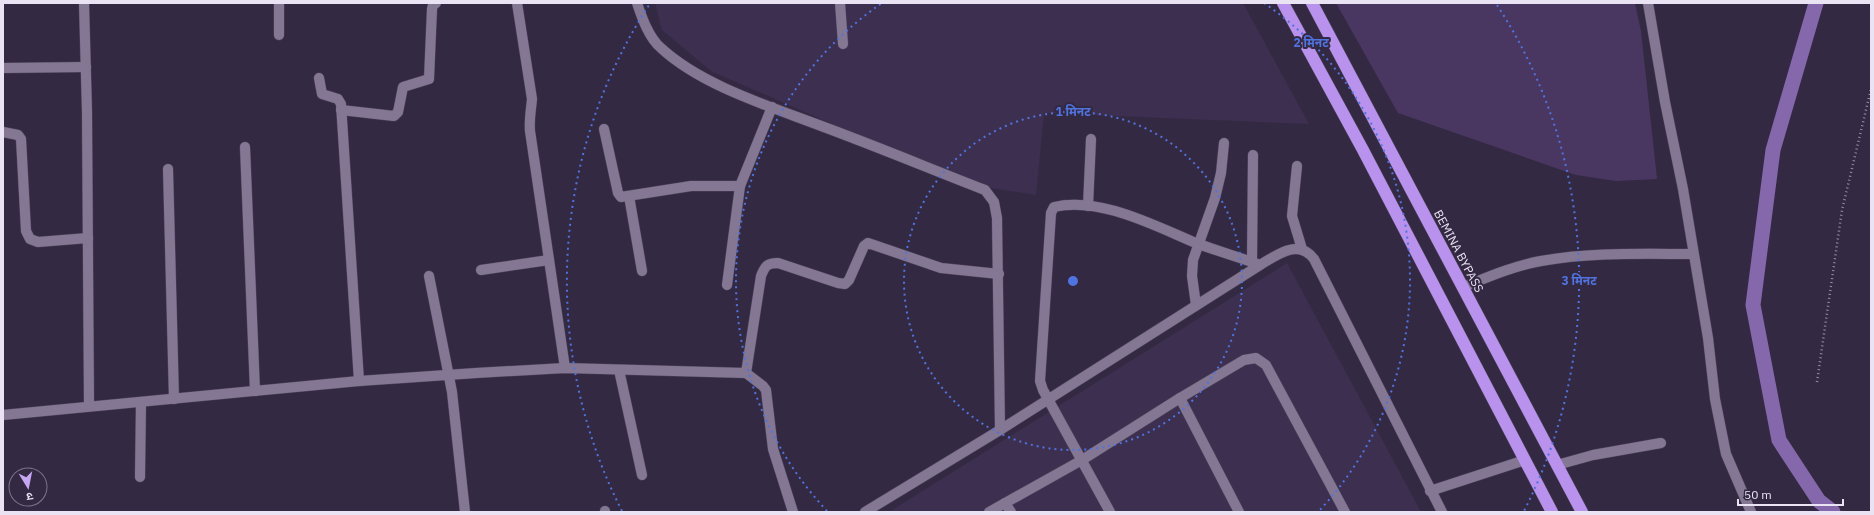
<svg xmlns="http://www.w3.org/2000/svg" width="1874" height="515" font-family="'IBM Plex Sans','Noto Sans Devanagari',sans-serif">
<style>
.built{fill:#3d2f4f}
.green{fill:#493761}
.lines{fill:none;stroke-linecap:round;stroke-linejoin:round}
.canal{stroke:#8567ab;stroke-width:15}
.minor-casing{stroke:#4d445a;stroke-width:11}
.highway-casing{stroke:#4d445a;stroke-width:13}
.path{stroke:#968ea3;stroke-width:2.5;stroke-dasharray:1 3;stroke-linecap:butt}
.minor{stroke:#837794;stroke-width:10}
.highway{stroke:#b992ed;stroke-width:12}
.ring{fill:none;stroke:#5073df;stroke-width:2;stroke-dasharray:2 4}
.labels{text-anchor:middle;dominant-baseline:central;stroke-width:4;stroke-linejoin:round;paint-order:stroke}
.street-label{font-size:12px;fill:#e9e3f4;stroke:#342943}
.centre{fill:#5073df;stroke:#342943;stroke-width:2}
.ring-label{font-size:12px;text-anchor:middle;font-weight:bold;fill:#5073df;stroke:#342943;stroke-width:4;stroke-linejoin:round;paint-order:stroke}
</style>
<rect width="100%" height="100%" fill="#342943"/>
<g class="built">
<path d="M655 3H1243L1309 124 1044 113 1036 195 971 185 711 71 662 30Z"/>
<path d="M1287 263 1421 512H889Z"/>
</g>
<path class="green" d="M1336 3H1635L1641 31 1657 179 1616 181 1576 175 1398 113Z"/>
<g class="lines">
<path class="canal" d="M1816 3 1773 150 1753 305 1779 440 1819 501 1833 512"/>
<defs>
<g id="minor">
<path d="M84 3 87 112 89 406"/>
<path d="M279 3V35"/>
<path d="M517 3 532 99C531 110 529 120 530 131L565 368"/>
<path d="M637 3C642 18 649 38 661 48 702 86 772 107 824 127 878 147 931 169 985 190L994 202 997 218 1000 430"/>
<path d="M840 3 843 44"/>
<path d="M1648 3 1665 102 1683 189 1708 338 1715 399 1726 454 1751 512"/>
<path d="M3 68 86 67"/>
<path d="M319 78 322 94 338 99 341 104 359 381"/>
<path d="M341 110 394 116 398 112 403 87 429 79 432 9 433 5 436 3"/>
<path d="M604 129 618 193 621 197 691 186H740"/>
<path d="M3 132 18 135 21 139 26 231 30 239 38 242 88 238"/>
<path d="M245 147 255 391"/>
<path d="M1297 166 1292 216 1302 249"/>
<path d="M168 169 174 399"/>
<path d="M629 196 642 271"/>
<path d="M1088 206 1091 139"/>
<path d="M1252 263 1253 155"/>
<path d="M481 270 549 260"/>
<path d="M429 276 452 392 465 512"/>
<path d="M727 285 740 186 772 107"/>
<path d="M1463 287C1488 277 1513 266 1541 261 1590 252 1643 254 1693 254"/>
<path d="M1196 305 1192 276 1193 260 1215 198 1221 173 1224 143"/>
<path d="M619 370 642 475"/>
<path d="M746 373 761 276C765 266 767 263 778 263L838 283 845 284 849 280 864 246 868 243 941 268 999 274"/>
<path d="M1180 398 1239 512"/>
<path d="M3 415 359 381 476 373 565 368 746 373 763 386 766 390 773 449 793 512"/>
<path d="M1557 465 1593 455 1661 443"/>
<path d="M140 477 141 402"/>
<path d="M1430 491 1525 460"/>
<path d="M1005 503 1011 512"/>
<path d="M605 511V512"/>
<path d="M865 512 1000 430 1260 265C1277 255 1298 238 1314 259L1442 512"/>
<path d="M989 512 1082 460 1180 398 1244 360 1256 358 1266 365 1345 512"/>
<path d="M1110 512 1043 390 1040 381 1051 213 1054 207C1099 196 1155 226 1196 243 1217 251 1239 257 1260 265"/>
</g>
<g id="highway">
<path d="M1283 3 1363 150 1552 512"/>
<path d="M1312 3 1582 512"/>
</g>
</defs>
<use href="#minor" class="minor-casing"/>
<use href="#highway" class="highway-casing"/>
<path class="path" d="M1817 382 1842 210 1871 89"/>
<use href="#minor" class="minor"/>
<use href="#highway" class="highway"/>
</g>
<g class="ring">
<circle cx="1073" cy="281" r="169"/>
<path d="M827 511A337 337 0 0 1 882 3M1264 3A337 337 0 0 1 1319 511"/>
<path d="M622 511A506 506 0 0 1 649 5M1497 5A506 506 0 0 1 1524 511"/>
</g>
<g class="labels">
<g class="street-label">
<text transform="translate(1459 251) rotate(62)">BEMINA BYPASS</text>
</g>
</g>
<circle cx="1073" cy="281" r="6" class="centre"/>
<g class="ring-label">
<text x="1311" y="47">2 मिनट</text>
<text x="1073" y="116">1 मिनट</text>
<text x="1579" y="285">3 मिनट</text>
</g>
<rect width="1874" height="515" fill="none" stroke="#e9e3f4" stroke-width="8"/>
<g transform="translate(28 487) rotate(170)"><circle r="19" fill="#342943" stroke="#7c738a"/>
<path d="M0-3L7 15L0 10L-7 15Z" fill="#c5a6f0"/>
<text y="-6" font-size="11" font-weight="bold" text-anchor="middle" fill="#e9e3f4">उ</text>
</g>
<path d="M1738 499v6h105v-6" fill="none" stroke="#e9e3f4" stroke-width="2"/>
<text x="1744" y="499" font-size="12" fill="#e9e3f4" stroke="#342943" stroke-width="3" paint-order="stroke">50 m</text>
</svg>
